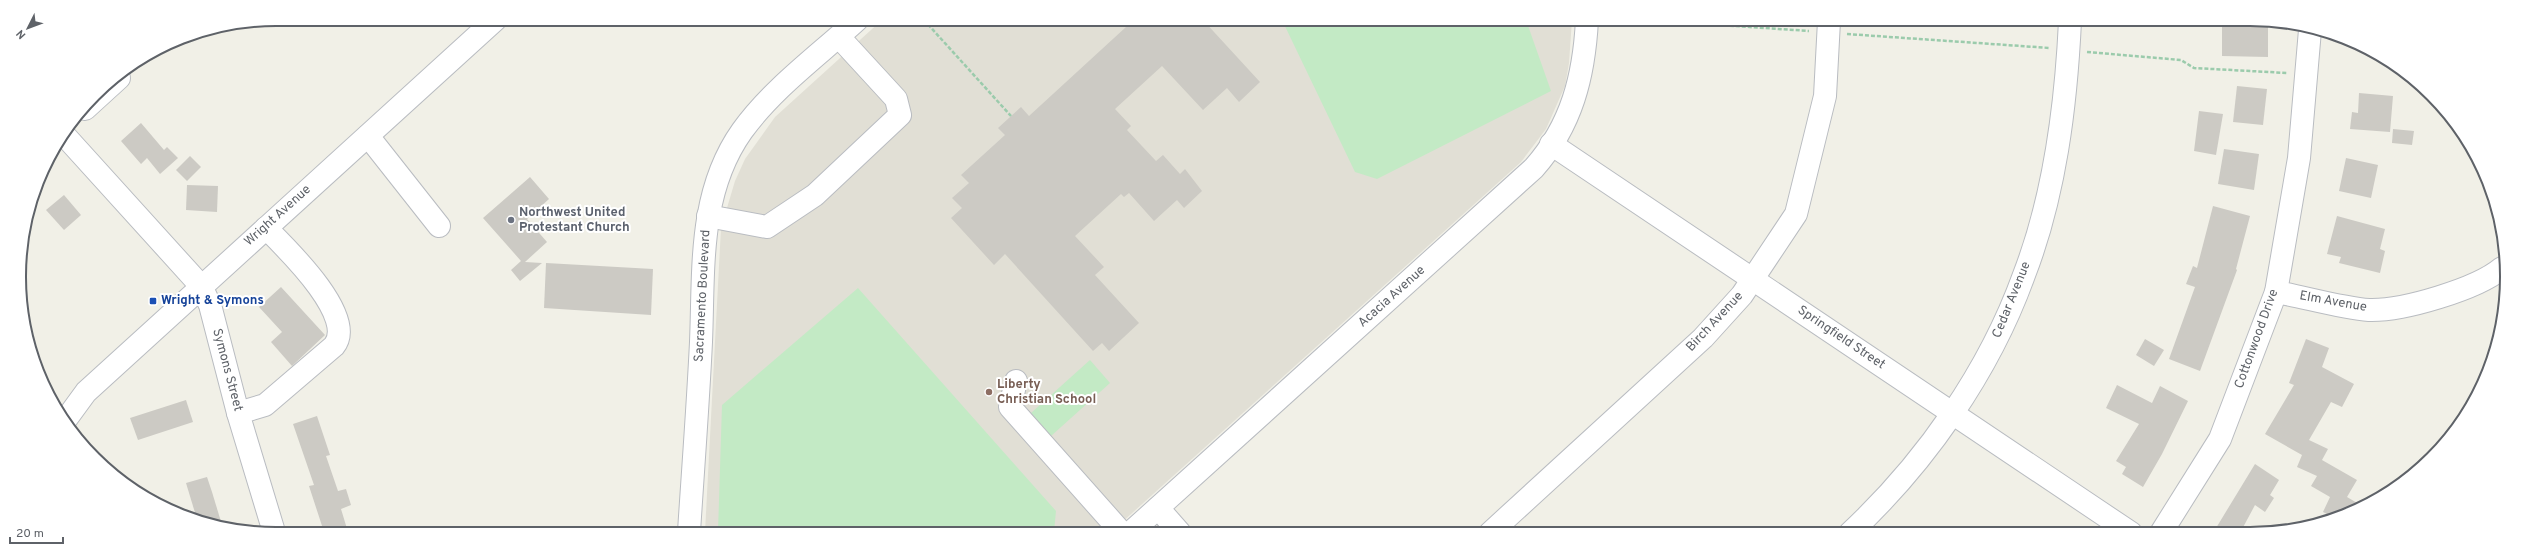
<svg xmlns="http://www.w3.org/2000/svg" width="2526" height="553" font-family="Overpass,sans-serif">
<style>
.education{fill:#e1dfd5}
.green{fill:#c3eac5}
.building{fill:#cccac4}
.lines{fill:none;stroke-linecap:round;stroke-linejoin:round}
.minor-casing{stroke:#b9bcc1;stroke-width:24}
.path{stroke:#9bcbac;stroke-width:2.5;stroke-dasharray:4 2;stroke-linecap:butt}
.minor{stroke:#fff;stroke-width:22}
.worship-dot{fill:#6b7280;stroke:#fff;stroke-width:1.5}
.transit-dot{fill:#1a4fb4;stroke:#fff;stroke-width:1.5}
.education-dot{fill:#8d6e63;stroke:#fff;stroke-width:1.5}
.labels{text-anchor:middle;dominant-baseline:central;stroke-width:4;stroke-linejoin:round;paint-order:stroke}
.worship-label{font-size:13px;font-weight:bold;fill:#5b616d;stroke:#fff;text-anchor:start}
.street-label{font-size:13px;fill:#5e6268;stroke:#fff}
.transit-label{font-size:13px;font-weight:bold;fill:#164399;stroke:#fff;text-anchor:start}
.education-label{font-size:13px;font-weight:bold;fill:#785e54;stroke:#fff;text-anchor:start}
.rim{fill:none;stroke:#5e6268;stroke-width:2}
</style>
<rect width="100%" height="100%" fill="#f1f0e7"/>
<path class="education" d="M882 20H1572L1569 63 1565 86 1546 129 1521 162 1110 533 705 532 721 228 735 181 745 159 775 117Z"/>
<g class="green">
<path d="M1282 20H1526L1551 91 1377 179 1355 172Z"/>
<path d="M858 288 1056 511 1054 532H718L722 405Z"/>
<path d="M1090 360 1110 383 1051 436 1031 413Z"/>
</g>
<g class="building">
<path d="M1120 20H1203L1260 82 1239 102 1227 88 1203 110 1162 66 1115 109 1131 126 1127 130 1156 161 1163 155 1180 174 1185 169 1202 191 1184 208 1177 200 1154 221 1129 193 1124 197 1121 194 1075 236 1104 267 1095 275 1139 323 1109 351 1102 343 1093 351 1005 254 994 265 951 218 962 208 952 198 969 183 961 175 1005 135 998 128 1021 107 1029 116 1126 27Z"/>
<path d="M2244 21H2268V57L2222 56V25H2244Z"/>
<path d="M2237 86 2267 89 2263 125 2233 122Z"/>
<path d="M2359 93 2393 96 2390 132 2350 129 2352 112 2358 113Z"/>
<path d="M2199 111 2223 114 2216 155 2194 151Z"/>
<path d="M141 123 164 150 167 147 178 158 160 174 147 158 141 164 121 141Z"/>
<path d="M2393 129 2414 131 2412 145 2392 143Z"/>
<path d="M2224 149 2259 154 2254 190 2218 184Z"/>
<path d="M190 156 201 167 187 181 176 170Z"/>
<path d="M2346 158 2378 165 2371 198 2339 191Z"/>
<path d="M530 177 549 199 527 219 547 242 525 262 542 263 520 281 511 270 521 261 483 218Z"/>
<path d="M187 185 218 186 217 212 186 210Z"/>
<path d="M64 195 81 215 64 230 46 210Z"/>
<path d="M2213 206 2250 216 2236 269 2237 270 2200 371 2169 359 2195 287 2186 284 2193 266 2197 268Z"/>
<path d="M2337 216 2385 229 2380 249 2385 251 2380 273 2339 263 2341 257 2327 254Z"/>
<path d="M546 263 653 269 651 315 544 308Z"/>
<path d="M281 287 325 335 292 366 271 342 282 332 259 307Z"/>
<path d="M2145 339 2164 350 2154 366 2136 355Z"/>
<path d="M2306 339 2329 348 2322 367 2354 384 2342 407 2331 402 2309 440 2328 449 2322 460 2357 480 2347 497 2364 507 2331 516 2323 512 2330 497 2311 486 2317 476 2297 467 2302 455 2265 434 2294 385 2289 383Z"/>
<path d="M2117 385 2152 403 2160 386 2188 401 2162 454 2143 487 2122 474 2126 467 2116 461 2139 424 2106 408Z"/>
<path d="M186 400 193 422 138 440 130 418Z"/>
<path d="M317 416 330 455 326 456 338 491 346 489 351 505 341 509 348 532H324L309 486 314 485 293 424Z"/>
<path d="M2255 464 2279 480 2270 495 2274 498 2265 512 2255 505 2240 533H2213Z"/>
<path d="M207 477 212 492 222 525 196 516 186 483Z"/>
</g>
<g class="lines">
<defs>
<g id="minor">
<path d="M85 109 119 78"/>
<path d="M368 136 439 226"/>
<path d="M66 137 201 286 210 305 238 413 274 532"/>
<path d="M1551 144 2131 533"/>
<path d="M708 216 767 227 815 195 900 115 896 99 839 37"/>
<path d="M2276 292C2304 297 2342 308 2369 310 2403 311 2477 289 2502 268"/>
<path d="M1016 381 1010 407 1122 533"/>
<path d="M238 413 265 405 334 346C358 317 286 248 266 228"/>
<path d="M67 418 86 392 496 19"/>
<path d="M1158 508 1180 533"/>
<path d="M689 532C693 469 698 405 701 342 704 269 698 193 742 131 773 88 819 55 857 20"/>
<path d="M1130 533 1534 168C1572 125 1584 76 1587 20"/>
<path d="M1490 533 1703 338 1742 295 1796 214 1825 96 1829 21"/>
<path d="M1850 533C1925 463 1989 372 2024 275 2055 195 2066 106 2070 21"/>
<path d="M2161 533 2220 439 2276 292 2299 158 2310 30"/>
</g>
</defs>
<use href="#minor" class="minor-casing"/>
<g class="path">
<path d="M924 20 1011 116"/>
<path d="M1646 20 1809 31"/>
<path d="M1847 34 2050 48"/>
<path d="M2087 52 2181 60 2194 68 2287 73"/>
</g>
<use href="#minor" class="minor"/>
</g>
<circle class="worship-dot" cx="511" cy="220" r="4"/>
<rect class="transit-dot" x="149" y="297" width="8" height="8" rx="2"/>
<circle class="education-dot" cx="989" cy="392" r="4"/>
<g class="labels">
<g class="worship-label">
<text x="519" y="213">Northwest United<tspan x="519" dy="15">Protestant Church</tspan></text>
</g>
<g class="street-label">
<text transform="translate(278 216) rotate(-42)">Wright Avenue</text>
<text transform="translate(703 296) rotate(-87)">Sacramento Boulevard</text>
<text transform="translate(1392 297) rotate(-42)">Acacia Avenue</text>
<text transform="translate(2012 300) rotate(-68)">Cedar Avenue</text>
<text transform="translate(2333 302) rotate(10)">Elm Avenue</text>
<text transform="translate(1715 322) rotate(-47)">Birch Avenue</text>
<text transform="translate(1841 338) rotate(34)">Springfield Street</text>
<text transform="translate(2257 339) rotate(-70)">Cottonwood Drive</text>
<text transform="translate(227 370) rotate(75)">Symons Street</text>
</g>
<g class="transit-label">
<text x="161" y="301">Wright &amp; Symons</text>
</g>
<g class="education-label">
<text x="997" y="385">Liberty<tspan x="997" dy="15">Christian School</tspan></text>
</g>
</g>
<path d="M0 0H2526V553H0ZM276 26H2250A250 250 0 0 1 2500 276V277A250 250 0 0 1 2250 527H276A250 250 0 0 1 26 277V276A250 250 0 0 1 276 26Z" fill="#fff" fill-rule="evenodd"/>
<path class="rim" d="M276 26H2250A250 250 0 0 1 2500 276V277A250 250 0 0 1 2250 527H276A250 250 0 0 1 26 277V276A250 250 0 0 1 276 26Z"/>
<g transform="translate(28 28) rotate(228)" stroke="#ffffff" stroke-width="3" paint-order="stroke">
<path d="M0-3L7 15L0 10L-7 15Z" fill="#5e6268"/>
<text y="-6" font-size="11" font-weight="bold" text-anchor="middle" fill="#5e6268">N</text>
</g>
<path d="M10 537v6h53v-6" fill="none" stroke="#5e6268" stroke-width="2"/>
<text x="16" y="537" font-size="12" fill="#5e6268" stroke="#ffffff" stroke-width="3" paint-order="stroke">20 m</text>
</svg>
